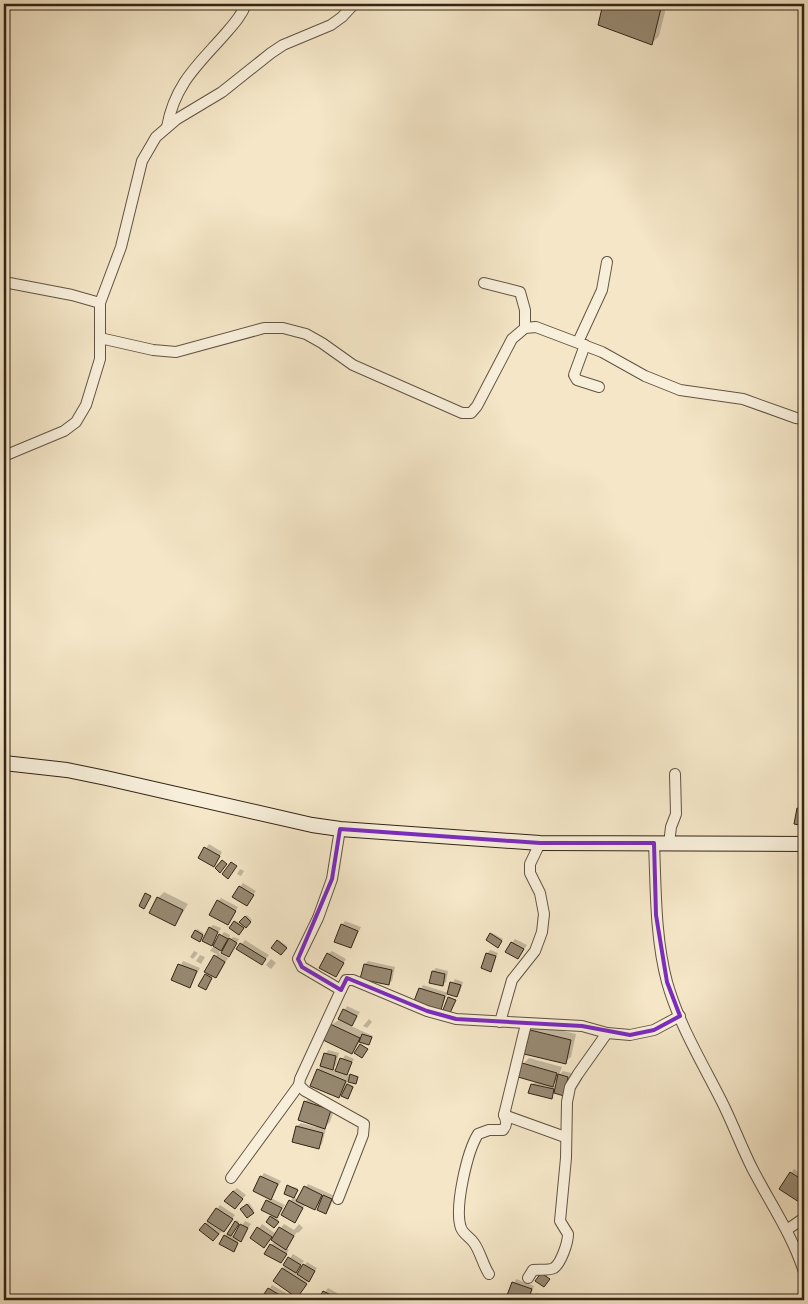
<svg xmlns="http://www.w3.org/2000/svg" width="808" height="1304" font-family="'IM FELL DW Pica',serif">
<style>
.shadow{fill:#0003;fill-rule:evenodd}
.building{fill:#978972;stroke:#322415}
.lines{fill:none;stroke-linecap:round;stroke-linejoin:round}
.street-casing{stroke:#625442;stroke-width:12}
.secondary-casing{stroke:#322415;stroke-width:16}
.street{stroke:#f8efdb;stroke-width:10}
.secondary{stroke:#f8efdb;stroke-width:14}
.marked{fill:none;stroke:#7b2cbf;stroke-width:4;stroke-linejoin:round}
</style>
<rect width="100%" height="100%" fill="#f4e6c7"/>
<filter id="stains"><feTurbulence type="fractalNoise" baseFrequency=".004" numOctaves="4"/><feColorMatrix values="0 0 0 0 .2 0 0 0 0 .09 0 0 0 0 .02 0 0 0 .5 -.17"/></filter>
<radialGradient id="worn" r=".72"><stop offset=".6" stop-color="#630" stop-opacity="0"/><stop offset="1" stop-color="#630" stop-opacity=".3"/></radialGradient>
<g class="shadow">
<path d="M604 4H667L659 36 652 43 600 24Z"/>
<path d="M804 803V825L795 823 798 809Z"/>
<path d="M209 844 222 852 217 862 200 857Z"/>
<path d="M240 869 244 871 241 876 237 874Z"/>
<path d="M243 883 256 891 246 905 240 887Z"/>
<path d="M164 892 188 904 175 925 158 898Z"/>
<path d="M221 898 238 907 228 923 218 901Z"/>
<path d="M247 915 252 920 239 933 231 927 236 921 240 923Z"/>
<path d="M345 921 361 927 351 947 342 925Z"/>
<path d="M213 925 221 928 211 944 210 928Z"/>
<path d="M197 929 204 933 201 939 196 931Z"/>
<path d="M224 932 230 935 227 943 233 937 239 939 229 956 228 943 220 950 219 953 228 958 219 974 215 977 213 976 207 987 206 975 217 954 210 951Z"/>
<path d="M492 933 503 939 499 945 491 934Z"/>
<path d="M515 939 527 945 518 958 512 943Z"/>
<path d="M245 940 269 955 262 964 238 948Z"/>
<path d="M279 940 287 946 283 952 278 941Z"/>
<path d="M490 950 498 953 491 970 487 954Z"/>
<path d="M194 951 198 953 193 959 190 957Z"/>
<path d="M332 951 346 959 336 975 328 954Z"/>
<path d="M200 955 205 957 201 964 196 961Z"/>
<path d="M271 959 276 963 271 969 266 965Z"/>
<path d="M183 961 200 968 190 986 173 980Z"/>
<path d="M368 961 395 967 392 981 388 984 365 964Z"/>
<path d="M436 968 448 971 446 982 442 985 433 971Z"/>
<path d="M455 979 463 982 460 992 457 996 448 993 440 1009 416 1000 423 985 448 993Z"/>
<path d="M347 1006 360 1012 351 1026 373 1036 369 1044 360 1042 352 1053 324 1039 331 1025 339 1020Z"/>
<path d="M369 1019 372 1022 367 1028 363 1026Z"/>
<path d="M537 1025 576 1034 571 1057 565 1062 526 1053 531 1030Z"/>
<path d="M328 1050 339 1053 336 1065 333 1068 336 1071 345 1055 354 1059 346 1074 359 1076 355 1083 348 1080 347 1083 354 1086 348 1098 346 1089 338 1096 318 1070Z"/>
<path d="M529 1058 562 1067 559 1075 563 1071 571 1073 567 1091 555 1092 551 1097 532 1085 536 1081 523 1064ZM558 1080 557 1086 553 1085Z"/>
<path d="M311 1096 336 1105 330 1122 323 1129H326L322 1144 319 1147 297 1126 301 1123 316 1127 305 1102Z"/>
<path d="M794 1169 804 1176V1194L799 1201 791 1173Z"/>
<path d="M264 1173 281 1181 271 1198 285 1205 276 1218 279 1220 274 1226 268 1222 273 1215 267 1201 270 1198 261 1177Z"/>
<path d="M308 1184 335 1196 329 1209 326 1212 320 1203 315 1208 306 1204 295 1221 282 1214 293 1197 288 1186 298 1188 294 1197 298 1200Z"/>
<path d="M237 1188 246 1195 238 1204 233 1191Z"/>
<path d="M249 1203 254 1210 247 1216 242 1209Z"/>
<path d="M220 1205 235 1215 227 1227 217 1236 201 1230Z"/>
<path d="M237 1220 239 1222 231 1234 235 1236 245 1221 251 1224 233 1250 225 1236Z"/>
<path d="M262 1224 276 1234 284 1224 294 1230 299 1224 303 1228 298 1233 297 1232 286 1248 289 1250 281 1262 271 1245 275 1241 271 1239 264 1246 252 1238Z"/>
<path d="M293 1254 304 1261 296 1271 299 1273 307 1262 317 1268 300 1293 274 1281Z"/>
<path d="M516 1279 534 1286 529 1300 508 1298Z"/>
<path d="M272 1285 286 1293 282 1300H262Z"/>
<path d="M328 1288 337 1293 333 1300H320Z"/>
<path d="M536 1293 542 1295 539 1300H532Z"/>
<path d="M290 1296 296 1300H286Z"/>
</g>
<g class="building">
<path d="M603 4H662L652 45 598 25Z"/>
<path d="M797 808 804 809V826L794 824Z"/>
<path d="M204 847 220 856 214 867 198 858Z"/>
<path d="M222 860 227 864 220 873 215 868Z"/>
<path d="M231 862 237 866 228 879 222 874Z"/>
<path d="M239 886 254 895 247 906 232 897Z"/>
<path d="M145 893 151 896 144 909 139 906Z"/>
<path d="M157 897 183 910 175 926 149 913Z"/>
<path d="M217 900 236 911 228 925 209 915Z"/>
<path d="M245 916 251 922 246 928 239 922Z"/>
<path d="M234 921 244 928 239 935 229 928Z"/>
<path d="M341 924 358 931 351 948 334 942Z"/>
<path d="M209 927 218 932 212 946 202 941Z"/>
<path d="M195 930 203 935 200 942 191 937Z"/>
<path d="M490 933 502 941 498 948 486 940Z"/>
<path d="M219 934 228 939 221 951 213 946Z"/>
<path d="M229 938 237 943 229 957 221 953Z"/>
<path d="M277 940 287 948 281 955 271 948Z"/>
<path d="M511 942 524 949 518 959 505 952Z"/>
<path d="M240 943 266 959 262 965 236 949Z"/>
<path d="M327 953 344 963 336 977 319 968Z"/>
<path d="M486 953 496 956 491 972 481 968Z"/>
<path d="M214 955 225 962 216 978 204 972Z"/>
<path d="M178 964 197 971 190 988 171 980Z"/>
<path d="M364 964 392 970 389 985 360 979Z"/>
<path d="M432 971 445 974 443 986 429 983Z"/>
<path d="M205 974 212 978 206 990 198 986Z"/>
<path d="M450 982 461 985 457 997 447 994Z"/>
<path d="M419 988 445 996 441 1010 414 1001Z"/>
<path d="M448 997 456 1000 450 1013 443 1010Z"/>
<path d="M343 1009 357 1016 352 1026 338 1019Z"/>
<path d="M330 1024 360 1038 352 1054 323 1040Z"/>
<path d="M530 1030 571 1040 566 1064 524 1054Z"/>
<path d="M362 1034 372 1037 369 1045 359 1042Z"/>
<path d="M360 1044 368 1049 362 1058 354 1053Z"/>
<path d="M324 1053 336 1056 333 1070 320 1066Z"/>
<path d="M340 1058 352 1062 347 1075 335 1071Z"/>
<path d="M522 1063 557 1073 553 1087 518 1077Z"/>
<path d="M317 1069 346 1081 339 1098 310 1086Z"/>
<path d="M350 1074 358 1077 356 1084 348 1082Z"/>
<path d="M558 1074 568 1077 564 1096 554 1093Z"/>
<path d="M347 1084 353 1087 348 1099 341 1096Z"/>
<path d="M531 1084 554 1089 552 1099 528 1093Z"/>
<path d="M304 1101 331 1110 325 1129 298 1120Z"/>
<path d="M296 1126 323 1133 319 1149 292 1142Z"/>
<path d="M790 1172 804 1181V1194L799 1202 779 1189Z"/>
<path d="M260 1176 278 1184 271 1200 253 1191Z"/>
<path d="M287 1185 298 1190 294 1198 284 1194Z"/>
<path d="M304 1186 322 1195 315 1210 296 1201Z"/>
<path d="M233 1191 243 1199 235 1209 224 1201Z"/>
<path d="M323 1195 332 1199 326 1214 317 1210Z"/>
<path d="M266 1200 282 1208 277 1218 261 1210Z"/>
<path d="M289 1200 303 1208 295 1223 281 1215Z"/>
<path d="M247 1204 254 1213 247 1218 240 1209Z"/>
<path d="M216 1208 233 1219 224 1232 207 1221Z"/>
<path d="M270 1216 279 1222 274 1228 266 1222Z"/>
<path d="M235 1221 239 1224 231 1236 227 1234Z"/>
<path d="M205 1223 219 1234 213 1241 199 1230Z"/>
<path d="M240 1224 248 1228 241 1242 233 1237Z"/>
<path d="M257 1227 272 1237 264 1248 250 1238Z"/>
<path d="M279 1227 294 1236 286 1250 271 1240Z"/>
<path d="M224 1235 238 1243 234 1252 219 1244Z"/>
<path d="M270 1244 287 1254 281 1263 264 1254Z"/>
<path d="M288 1257 301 1265 296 1273 283 1265Z"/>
<path d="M303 1264 315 1271 309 1282 297 1274Z"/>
<path d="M282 1268 307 1284 297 1298 273 1281Z"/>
<path d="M541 1273 550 1279 544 1287 535 1281Z"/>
<path d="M512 1282 532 1289 528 1300 506 1298Z"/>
<path d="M268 1288 283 1297 282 1300H260Z"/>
<path d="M323 1291 335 1297 333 1300H318Z"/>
</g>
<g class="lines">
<defs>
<g id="street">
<path d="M167 127C175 83 199 64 226 33 234 24 242 15 246 4"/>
<path d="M4 282 72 295 100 303"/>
<path d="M484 283 520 292 525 310V328"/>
<path d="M100 338 153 350 176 352 264 328H283L306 334 322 343 353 365 462 413H471L477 406 512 339 525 328 536 327 602 352 645 376 680 390 743 399 796 418 804 419"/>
<path d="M578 342 602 290 607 262"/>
<path d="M585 345 574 375 577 380 599 387"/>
<path d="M4 456 64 431 76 422 86 405 100 359V303L121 247 142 161 156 137 177 119 222 92 271 53 283 45 331 25 342 17 354 4"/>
<path d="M654 843C656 889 655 937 667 982 679 1025 703 1064 722 1102 733 1124 741 1146 752 1168 770 1203 792 1234 804 1272"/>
<path d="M669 844 671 827 676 814 675 774"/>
<path d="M341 990 346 980H353L427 1011 456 1019 582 1026 607 1033 630 1035 654 1030 680 1016"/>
<path d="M500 1022 512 980 535 951 542 932 544 914 540 893 530 873V864L540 843"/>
<path d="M504 1115 565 1137"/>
<path d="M231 1178 299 1085"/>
<path d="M338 1199 363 1135 364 1124 305 1091 299 1085 300 1079 341 990 302 967 298 959 318 918 332 879 340 829"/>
<path d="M788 1229 804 1218"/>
<path d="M489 1274C483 1265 480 1251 474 1243 470 1237 464 1235 461 1228 454 1208 467 1152 478 1134L489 1130H503C507 1125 507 1122 504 1115L526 1024"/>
<path d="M528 1278 533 1270C540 1269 548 1271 554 1268 561 1263 568 1243 568 1234L560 1221 566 1158 567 1102 570 1087 578 1074 607 1033"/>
</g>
<path id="secondary" d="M4 763 67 770 106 778 312 825 340 829 540 843 804 844"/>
</defs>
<use href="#street" class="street-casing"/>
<use href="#secondary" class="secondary-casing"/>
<use href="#street" class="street"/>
<use href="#secondary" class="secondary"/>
</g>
<path class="marked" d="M340 829 540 843H654L656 915 667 982 680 1016 654 1030 630 1035 582 1026 456 1019 427 1011 347 978 341 990 302 967 298 959 332 879Z"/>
<rect width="808" height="1304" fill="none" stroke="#f4e6c7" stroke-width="20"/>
<rect x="5" y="5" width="798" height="1294" fill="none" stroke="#322415" stroke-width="2.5"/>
<rect x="10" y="10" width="788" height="1284" fill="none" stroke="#322415"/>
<rect width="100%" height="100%" filter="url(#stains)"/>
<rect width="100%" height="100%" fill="url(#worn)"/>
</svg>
